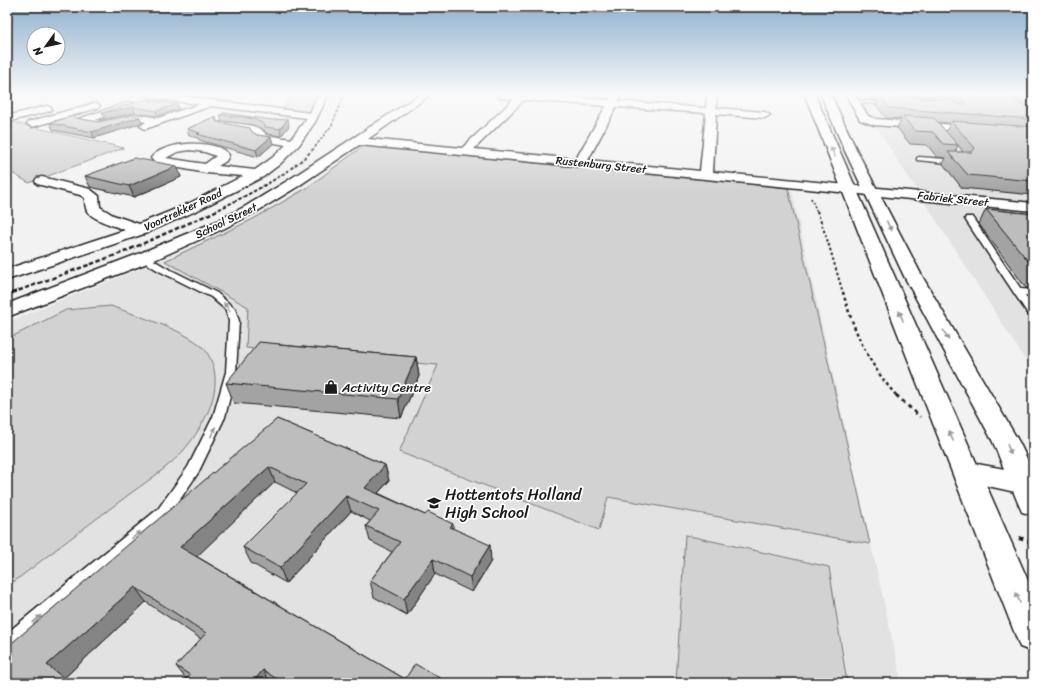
<svg xmlns="http://www.w3.org/2000/svg" width="1040" height="690" font-family="Sriracha,sans-serif">
<style>
.built{fill:#e2e2e2}
.green{fill:#d2d2d2;stroke:#777}
.lines{fill:none;stroke-linecap:round;stroke-linejoin:round}
.service-casing{stroke:#1c1c1c;stroke-width:3}
.minor-casing{stroke:#1c1c1c;stroke-width:3}
.trunk-casing{stroke:#1c1c1c;stroke-width:3}
.path-far4{stroke:#1c1c1c;stroke-width:1.5;stroke-dasharray:2 2;stroke-linecap:butt}
.path-far3{stroke:#1c1c1c;stroke-width:2;stroke-dasharray:2.5 2.5;stroke-linecap:butt}
.path-far2{stroke:#1c1c1c;stroke-width:2.5;stroke-dasharray:3 3;stroke-linecap:butt}
.path-far1{stroke:#1c1c1c;stroke-width:3;stroke-dasharray:4 4;stroke-linecap:butt}
.path{stroke:#1c1c1c;stroke-width:4;stroke-dasharray:4.5 4.5;stroke-linecap:butt}
.service{fill:#fff;fill-rule:evenodd}
.minor{fill:#fff;fill-rule:evenodd}
.trunk{fill:#fff;fill-rule:evenodd}
.rail-far3{stroke:#1c1c1c;stroke-width:1.5;stroke-dasharray:3 1.5;stroke-linecap:butt}
.rail-far2{stroke:#1c1c1c;stroke-width:2;stroke-dasharray:3.5 2;stroke-linecap:butt}
.rail-far1{stroke:#1c1c1c;stroke-width:2.5;stroke-dasharray:4.5 2.5;stroke-linecap:butt}
.rail{stroke:#1c1c1c;stroke-width:3;stroke-dasharray:6 3;stroke-linecap:butt}
.wall{fill:#a3a3a3;stroke:#1c1c1c;fill-rule:evenodd}
.shaded-wall{fill:#848484;stroke:#1c1c1c}
.building{fill:#bdbdbd;stroke:#1c1c1c}
.oneway{fill:#999}
.labels{text-anchor:middle;dominant-baseline:central;stroke-width:3.5;stroke-linejoin:round;paint-order:stroke}
.far-street-label{font-size:11px;fill:#1c1c1c;stroke:#fff}
.poi-label{font-size:13px;fill:#1c1c1c;stroke:#fff;text-anchor:start}
.near-poi-label{font-size:16px;fill:#1c1c1c;stroke:#fff;text-anchor:start}
</style>
<rect width="100%" height="100%" fill="#f2f2f2"/>
<filter id="ink" filterUnits="userSpaceOnUse"><feTurbulence type="fractalNoise" baseFrequency=".025" numOctaves="2"/><feDisplacementMap in="SourceGraphic" scale="8" xChannelSelector="R" yChannelSelector="G"/><feConvolveMatrix kernelMatrix="1 2 1 2 8 2 1 2 1" color-interpolation-filters="sRGB"/></filter>
<g filter="url(#ink)">
<g class="built">
<path d="M856 95H1033V372Z"/>
<path d="M362 145 791 187 902 683H7V322L167 258 251 219 305 187Z"/>
</g>
<g class="green">
<path d="M291 95H319L312 111 302 113 283 111Z"/>
<path d="M7 121 124 148 29 183 7 170Z"/>
<path d="M363 146 788 188 870 544 608 497 599 530 399 452 438 365 246 348 248 307 165 261 253 219 307 188Z"/>
<path d="M111 306C134 315 193 332 206 351 227 382 208 419 188 445 172 466 144 483 123 499 84 528 46 557 7 587V339L66 310Z"/>
<path d="M685 535 829 567 847 683H676Z"/>
</g>
<g class="lines">
<defs>
<g id="service">
<path d="M851 100 889 103 891 104 889 105 853 102Z"/>
<path d="M919 157 957 160 960 162 957 164 917 160V158Z"/>
<path d="M966 217H972L1021 289 1033 290V296L1025 295 1033 307V317L1028 314 965 219Z"/>
<path d="M141 256H147L165 267 217 293 235 309 239 321 236 372 225 417 198 473 168 517 13 650 7 652V633L158 509 188 467 213 417 226 372 229 321 226 310 211 297 159 271 141 260Z"/>
</g>
<g id="minor">
<path d="M146 95H173L310 113 318 95H328L315 122 299 145 280 164 263 177 198 210 147 233 7 280V269L125 230C115 226 93 220 87 211 85 207 85 202 85 198L80 195 37 184 35 181 37 178 42 177 90 189 99 196 100 207 113 215 139 224 188 204 243 176 206 173 159 164 155 163 151 158C163 141 217 138 229 155L226 161 218 166 255 170 272 158 286 145 259 140 255 138 253 133 219 127 218 125 219 123 223 122C237 124 259 123 266 135L291 139 307 118 211 106 145 129 140 126 146 122 135 120 101 127 78 123 77 121 78 119 130 102 133 103 135 105 133 107 95 120 101 121 135 114 158 118 200 104 150 98ZM190 150 205 152 216 156 205 164 166 158 177 152Z"/>
<path d="M419 95H430L368 139 462 148 514 99 501 98 497 95H541L609 100 612 95H621L618 101 706 108 707 95H717L716 108 765 112 770 115 765 118 716 114 713 172 1033 203V211L359 145 297 187 256 212 225 228 150 262 7 317V304L138 254 215 222 246 206 287 181ZM524 100 606 106 576 159 474 149ZM616 107 706 113 700 171 588 160Z"/>
<path d="M846 95H855L868 116 876 119 1033 131V137L874 125 860 120Z"/>
<path d="M95 103 98 104 100 106 98 108 32 127 27 124 28 122Z"/>
<path d="M47 106 50 107 52 109 50 111 7 122V116Z"/>
<path d="M966 462 1033 474V496L956 479 953 472 956 465Z"/>
</g>
<g id="trunk">
<path d="M805 95H815L1033 592V652L1020 647 1015 634Z"/>
<path d="M821 95H831L857 151 922 276 1019 442 1033 471V515L1022 512 1018 503 993 442 904 276 845 151Z"/>
</g>
</defs>
<use href="#service" class="service-casing"/>
<use href="#minor" class="minor-casing"/>
<use href="#trunk" class="trunk-casing"/>
<path class="path-far4" d="M811 198 817 212"/>
<path class="path-far3" d="M817 211 828 242 843 293"/>
<path class="path-far2" d="M843 292C853 330 870 367 897 396"/>
<path class="path-far1" d="M896 395 920 417"/>
<path class="path" d="M1019 538 1033 542"/>
<use href="#service" class="service"/>
<use href="#minor" class="minor"/>
<use href="#trunk" class="trunk"/>
<path class="rail-far3" d="M315 147 332 125 344 95"/>
<path class="rail-far2" d="M214 212C250 193 289 176 316 146"/>
<path class="rail-far1" d="M12 293 124 252 216 211"/>
<path class="rail" d="M7 295 14 292"/>
</g>
<g class="wall">
<path d="M869 95H1033V195L962 188 943 164 946 158 937 157 927 145 910 144 897 128 901 119 886 118 876 105 878 100H872ZM938 122 950 123 946 132ZM958 145 963 152H955Z"/>
<path d="M143 100 177 104 179 109 158 116 135 113 105 119 102 113Z"/>
<path d="M224 113 289 126 281 136 267 134 264 130 253 125 222 121 220 115Z"/>
<path d="M216 116 217 122 252 132 257 135 271 137 273 144 258 157 199 140 198 138 189 136 187 129Z"/>
<path d="M140 117 142 123 94 138 53 130 50 123 75 118 98 122Z"/>
<path d="M177 166 181 177 134 197 90 187 85 176Z"/>
<path d="M986 209 1033 214V289L1026 288 979 224Z"/>
<path d="M280 344V345L416 357 419 376 401 418 234 403 226 383Z"/>
<path d="M277 419 385 465 389 481 378 493 425 515 453 524V528L491 561 472 592 435 574 407 615 374 597 370 581 392 552 370 541 366 526 370 521 351 511 286 583 251 563 243 547 297 493 275 482 196 556 405 679 449 683H183L186 679 176 666 201 639 146 602 64 678 7 683Z"/>
</g>
<g class="shaded-wall">
<path d="M177 104 179 109 158 116 156 111Z"/>
<path d="M133 107 135 113 105 119 102 113Z"/>
<path d="M140 117 142 123 94 138 92 132Z"/>
<path d="M288 119 289 126 281 136 280 129Z"/>
<path d="M271 137 273 144 258 157 256 150Z"/>
<path d="M177 166 181 177 134 197 129 186Z"/>
<path d="M416 357 419 376 401 418 398 399Z"/>
<path d="M385 465 389 481 369 503 365 488Z"/>
<path d="M269 467 275 482 190 563 180 547Z"/>
<path d="M346 496 351 511 286 583 280 568Z"/>
<path d="M490 545 491 561 472 592 470 577Z"/>
<path d="M433 559 435 574 407 615 404 599Z"/>
<path d="M135 587 146 602 62 680 47 665Z"/>
<path d="M263 670 270 683H252Z"/>
</g>
<g class="building">
<path d="M880 95 951 100 961 105 966 103 961 98 946 95H1008L1033 113V119L889 108Z"/>
<path d="M1024 95H1033V101Z"/>
<path d="M143 100 177 104 156 111 133 107 102 113Z"/>
<path d="M224 113 272 120 288 119 280 129 265 127 262 123 252 118 220 115Z"/>
<path d="M133 115 140 117 92 132 50 123 73 116 75 118 98 122Z"/>
<path d="M216 116 215 119 217 122 250 128 252 132 257 135 271 137 256 150 197 134 200 133 187 129Z"/>
<path d="M902 116 934 118 958 145 943 144 933 132 915 131Z"/>
<path d="M951 121 1033 127V181L968 175 948 152H972L975 148Z"/>
<path d="M134 158 177 166 129 186 85 176Z"/>
<path d="M986 209 1033 214V267Z"/>
<path d="M259 342 280 344 279 345 416 357 398 399 226 383Z"/>
<path d="M277 419 385 465 365 488 425 515 428 512 453 524 450 527 490 545 470 577 433 559 404 599 370 581 400 542 366 526 379 511 346 496 280 568 243 547 306 484 269 467 180 547 405 679 415 664 449 683H283L263 670 252 683H183L190 675 176 666 206 633 135 587 47 665 70 683H7V647Z"/>
</g>
<defs><path id="oneway-solid" d="M-6-.8H1V-3.2L6.5 0L1 3.2V.8H-6Z"/></defs>
<g class="oneway">
<use href="#oneway-solid" transform="translate(833 152) rotate(-112)"/>
<use href="#oneway-solid" transform="translate(889 226) rotate(64)"/>
<use href="#oneway-solid" transform="translate(227 307) rotate(-128)"/>
<use href="#oneway-solid" transform="translate(901 316) rotate(-113)"/>
<use href="#oneway-solid" transform="translate(946 335) rotate(61)"/>
<use href="#oneway-solid" transform="translate(213 432) rotate(-65)"/>
<use href="#oneway-solid" transform="translate(951 436) rotate(-113)"/>
<use href="#oneway-solid" transform="translate(1009 449) rotate(67)"/>
<use href="#oneway-solid" transform="translate(136 535) rotate(-40)"/>
<use href="#oneway-solid" transform="translate(1018 598) rotate(-113)"/>
<use href="#oneway-solid" transform="translate(37 619) rotate(-40)"/>
</g>
</g>
<linearGradient id="sky" x2="0" y2="1"><stop stop-color="#8eafce"/><stop offset="0.49" stop-color="#f9f9f9"/><stop offset="1" stop-color="#f9f9f9" stop-opacity="0"/></linearGradient>
<rect width="1040" height="192" fill="url(#sky)"/>
<defs>
<symbol id="shop-bare" viewBox="-9 -9 18 18"><path d="M-5-2.5h2.3a2.7 3.5 0 0 1 5.4 0H5L5.5 6h-11ZM-1.5-2.5h3a1.5 2.3 0 0 0-3 0Z" fill="#1c1c1c" stroke="#fff" stroke-width="2.5" paint-order="stroke"/></symbol>
<symbol id="school-bare" viewBox="-9 -9 18 18"><path d="M0-5L7-2L0 1L-7-2ZM-4 1L0 2.5L4 1V4Q0 6-4 4Z" fill="#1c1c1c" stroke="#fff" stroke-width="2.5" paint-order="stroke"/></symbol>
</defs>
<g fill-rule="evenodd">
<use href="#shop-bare" x="321" y="377" width="20" height="20"/>
<use href="#school-bare" x="424" y="493" width="20" height="20"/>
</g>
<g class="labels">
<g class="far-street-label">
<text transform="translate(601 165) rotate(6)">Rustenburg Street</text>
<text transform="translate(953 199) rotate(6)">Fabriek Street</text>
<text transform="translate(183 210) rotate(-25)">Voortrekker Road</text>
<text transform="translate(226 221) rotate(-26)">School Street</text>
</g>
<g class="poi-label">
<text x="342" y="387">Activity Centre</text>
</g>
<g class="near-poi-label">
<text x="445" y="494">Hottentots Holland<tspan x="445" dy="18">High School</tspan></text>
</g>
</g>
<rect width="1040" height="690" fill="none" stroke="#fff" stroke-width="24"/>
<rect x="12" y="12" width="1016" height="666" fill="none" stroke="#1c1c1c" stroke-width="1.5" filter="url(#ink)"/>
<g transform="translate(46 46) rotate(237)"><circle r="19" fill="#ffffff" stroke="#a4a4a4"/>
<path d="M0-3L7 15L0 10L-7 15Z" fill="#1c1c1c"/>
<text y="-6" font-size="11" font-weight="bold" text-anchor="middle" fill="#1c1c1c">N</text>
</g>
</svg>
